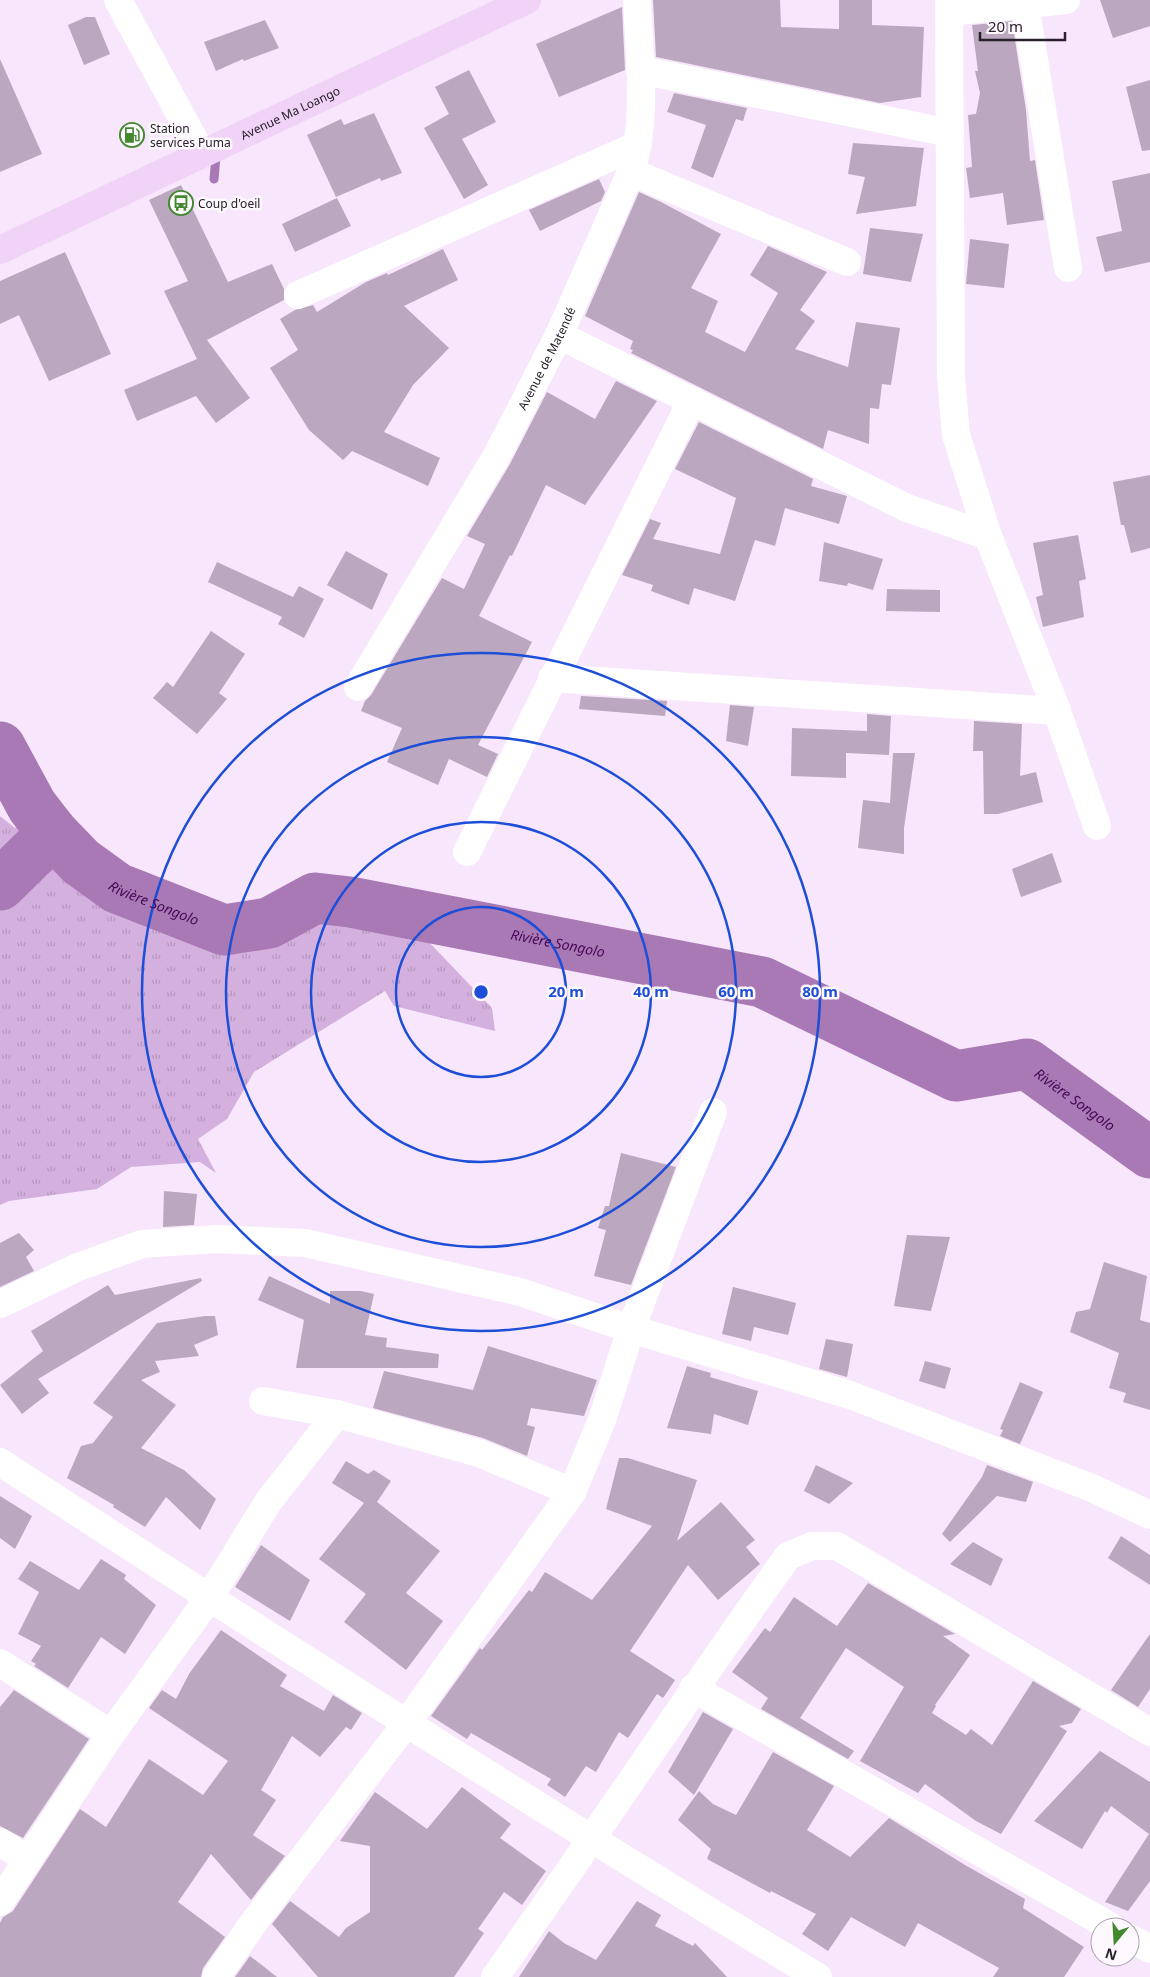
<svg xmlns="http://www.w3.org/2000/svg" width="1150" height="1977" font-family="'Noto Sans',sans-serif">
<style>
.grass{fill:url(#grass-tufts)}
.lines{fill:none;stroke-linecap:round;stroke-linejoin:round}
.stream{stroke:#a979b5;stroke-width:9}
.river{stroke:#a979b5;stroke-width:51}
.building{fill:#bba7c0}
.minor{stroke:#fff;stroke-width:28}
.major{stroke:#f1d3f8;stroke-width:28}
.ring{fill:none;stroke:#1d4ed8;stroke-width:2.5}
.labels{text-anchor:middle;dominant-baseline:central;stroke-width:5;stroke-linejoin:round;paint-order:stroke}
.street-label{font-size:12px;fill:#28202a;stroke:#fdf8fe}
.poi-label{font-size:12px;fill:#28202a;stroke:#fdf8fe;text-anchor:start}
.water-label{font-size:14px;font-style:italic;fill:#460754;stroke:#fdf8fe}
.centre{fill:#1d4ed8;stroke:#fdf8fe;stroke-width:2.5}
.ring-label{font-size:15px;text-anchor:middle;font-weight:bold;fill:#1d4ed8;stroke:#fdf8fe;stroke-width:5;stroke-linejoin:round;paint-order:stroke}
</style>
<defs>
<pattern id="grass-tufts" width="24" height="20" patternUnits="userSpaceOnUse" patternTransform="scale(1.25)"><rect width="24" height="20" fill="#d4b0de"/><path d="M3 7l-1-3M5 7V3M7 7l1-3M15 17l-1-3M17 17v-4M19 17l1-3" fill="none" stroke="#b697bf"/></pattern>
</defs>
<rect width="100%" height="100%" fill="#f7e6fc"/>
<path class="grass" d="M37 811 87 862 153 895 211 920H278L332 896 394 909 402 914 492 1008 495 1031 394 1006 385 991 254 1072 227 1119 198 1139 216 1173 200 1162 131 1167 97 1189 9 1201 0 1205V816L15 828Z"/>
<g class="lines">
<path class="stream" d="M214 179 216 156 220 154"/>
<g class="river">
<path id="s1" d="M0 747 32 806 53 833 81 862 117 888 224 930 269 923 315 898 350 902 762 982 956 1076 1027 1064 1150 1153"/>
<path d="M0 885 53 833"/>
</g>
</g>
<g class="building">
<path d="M653 0H780L781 27 839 29V0H872V25L924 27 921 97 880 103 656 57Z"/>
<path d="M1100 0H1150V26L1113 38Z"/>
<path d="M622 7 625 70 559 97 536 44Z"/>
<path d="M86 17H95L110 54 84 65 68 25Z"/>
<path d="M265 20 279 48 244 61 243 59 216 71 204 42Z"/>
<path d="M1012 21 1026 110 1030 161 1035 160 1044 220 1007 225 1003 193 970 198 966 168 972 167 968 115 976 114 980 93 975 71H978L972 25Z"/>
<path d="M0 59 42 154 0 172Z"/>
<path d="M469 70 496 122 462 139 488 185 464 199 424 128 449 114 435 87Z"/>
<path d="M1150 80V150L1142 151 1126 87Z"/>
<path d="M674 93 747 108 743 121 736 119 713 178 691 168 706 125 667 112Z"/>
<path d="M374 113 402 173 381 181 380 178 336 197 307 135 341 119 344 125Z"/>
<path d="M853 143 924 148 916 206 856 214 865 177 848 174Z"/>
<path d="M1150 173V262L1105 272 1096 237 1122 231 1112 181Z"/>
<path d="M599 179 605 192 601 201 540 231 529 210Z"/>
<path d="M181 185 228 282 272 264 284 289V300L207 340 250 398 216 423 196 396 137 421 124 390 197 359 164 291 188 281 149 200Z"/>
<path d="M639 192 661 202 721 234 691 288 718 301 705 332 745 352 778 293 750 275 768 246 827 272 800 310 815 321 795 349 848 367 856 322 900 328 891 385 882 384 879 409 870 408 869 444 828 430 823 449 631 353 633 350 630 349 633 341 585 316Z"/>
<path d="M337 198 351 226 295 252 282 224Z"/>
<path d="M870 228 923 234 911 282 863 274Z"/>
<path d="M970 239 1009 244 1004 288 966 284Z"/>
<path d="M443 249 458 280 404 306 449 348 413 385 384 432 440 458 428 486 352 451 343 460 309 430 270 368 298 350 280 319 295 310 313 305 317 312 366 282 387 273 388 275Z"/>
<path d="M65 252 111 354 49 381 19 315 0 324V281Z"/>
<path d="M616 381 657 401 585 505 546 485 512 556 510 555 479 616 532 642 478 745 498 754 487 777 449 759 438 785 387 762 402 728 361 711 365 701 371 695 442 578 464 589 485 544 467 536 510 464 547 392 595 419Z"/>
<path d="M699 422 813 479 811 486 847 496 839 524 785 508 775 546 755 540 735 601 694 588 689 605 651 591 653 585 622 575 650 519 661 523 653 539 720 554 736 498 675 469Z"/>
<path d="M1150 475V548L1131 553 1124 525H1121L1113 482Z"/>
<path d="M1078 535 1086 579 1079 581 1084 617 1043 627 1036 597 1043 595 1033 543Z"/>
<path d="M824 542 883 559 873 590 848 583 847 586 819 581Z"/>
<path d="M346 551 388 574 372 610 327 585Z"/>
<path d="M217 562 293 597 299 586 324 599 304 638 278 624 282 617 208 582Z"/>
<path d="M887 589 940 590V612L886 611Z"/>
<path d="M211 631 245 654 219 693 227 699 197 734 153 698 167 682 173 687Z"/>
<path d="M581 696 667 701 665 716 579 709Z"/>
<path d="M730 705 754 707 748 746 726 741Z"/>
<path d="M867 714 891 716 889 755 846 753V778L791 776 792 728 867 731Z"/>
<path d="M974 721 1022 724 1020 776 1036 772 1043 802 998 814H984L983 751H973Z"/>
<path d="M893 753H915L904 828V854L858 848 863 800 890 803Z"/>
<path d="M1052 853 1062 882 1021 897 1012 869Z"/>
<path d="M621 1153 676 1167 631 1285 594 1276 606 1230 598 1228 605 1206H609Z"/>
<path d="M164 1191 197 1194 194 1225 163 1227Z"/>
<path d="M19 1233 34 1250 26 1257 34 1271 0 1287V1243Z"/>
<path d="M907 1235 950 1237 931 1311 894 1306Z"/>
<path d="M1104 1262 1147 1276 1140 1320 1150 1323V1410L1123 1402 1126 1393 1109 1388 1119 1353 1070 1332 1076 1312 1090 1309Z"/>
<path d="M269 1276 330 1304V1291H361L374 1294 365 1335 387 1338 386 1347 439 1354 438 1368H296L304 1320 258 1300Z"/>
<path d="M201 1278 202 1281 38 1379 49 1393 22 1414 0 1385 43 1351 31 1331 108 1285 115 1295Z"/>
<path d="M733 1287 796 1303 788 1335 754 1327 751 1341 722 1334Z"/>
<path d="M205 1316H215L218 1335 194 1345 199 1356 155 1361 160 1372 141 1380 176 1405 141 1448 184 1470 216 1499 200 1530 166 1497 145 1527 113 1507 114 1505 67 1478 81 1446 93 1443 113 1417 93 1403 157 1323Z"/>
<path d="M826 1339 853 1344 847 1377 819 1369Z"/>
<path d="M488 1346 597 1380 584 1416 531 1408 527 1425 535 1427 527 1456 483 1438 373 1408 384 1371 473 1390Z"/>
<path d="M925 1361 951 1368 945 1389 919 1381Z"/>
<path d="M687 1366 711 1373 710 1377 758 1391 748 1425 714 1414 711 1434 667 1428Z"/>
<path d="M1020 1382 1043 1392 1020 1444 1000 1436 1003 1430 1000 1429Z"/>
<path d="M619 1458H628L697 1480 677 1541 721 1502 755 1540 746 1547 760 1564 718 1600 688 1565 630 1651 675 1680 663 1698 657 1694 628 1738 619 1732 596 1772 586 1766 565 1797 547 1785 551 1779 471 1733 467 1739 431 1716 480 1648 482 1650 529 1590 532 1592 545 1572 592 1600 652 1526 606 1509Z"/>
<path d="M346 1461 368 1474 374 1470 391 1481 377 1502 440 1551 406 1593 443 1621 406 1670 344 1622 366 1594 319 1559 364 1503 332 1483Z"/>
<path d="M816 1465 853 1483 829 1504 804 1491Z"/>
<path d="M987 1465 1033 1482 1026 1502 997 1496 950 1542 942 1534 982 1477Z"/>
<path d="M0 1496 32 1516 15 1549 0 1538Z"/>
<path d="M1121 1536 1150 1555V1585L1108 1558Z"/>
<path d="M973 1542 1003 1559 991 1586 950 1564Z"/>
<path d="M261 1545 310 1580 290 1621 235 1587Z"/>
<path d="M101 1559 126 1575 124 1579 156 1605 125 1654 101 1637 68 1688 34 1666 36 1664 31 1661 41 1646 18 1634 39 1592 18 1579 30 1561 79 1590Z"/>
<path d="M868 1583 955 1634 943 1636 970 1655 935 1705 936 1706 932 1713 966 1735 971 1729 992 1745 1033 1681 1081 1709 1072 1723 1059 1726 1067 1731 1001 1834 976 1821 925 1784 918 1793 860 1761 904 1687 846 1648 800 1718 854 1751 848 1759 761 1709 768 1698 732 1672 765 1628 770 1632 794 1597 837 1626Z"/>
<path d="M221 1630 287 1675 280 1686 324 1711 333 1695 362 1713 351 1730 346 1727 320 1757 292 1736 261 1790 276 1800 253 1835 285 1856 251 1900 211 1854 178 1902 225 1937 203 1968 201 1977H0V1923L3 1917 13 1911 80 1809 106 1827 149 1759 203 1795 228 1761 149 1708 162 1690 176 1699 189 1674Z"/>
<path d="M1150 1634V1689L1138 1707 1111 1690Z"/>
<path d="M14 1690 89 1739 23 1838 0 1826V1707Z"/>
<path d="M703 1712 733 1729 694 1795 668 1772Z"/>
<path d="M1100 1751 1150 1782V1881L1128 1911 1105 1902 1149 1834 1111 1806 1107 1813 1105 1811 1082 1849 1034 1821Z"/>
<path d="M773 1752 834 1786 807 1830 850 1857 889 1818 965 1865 1025 1899 1023 1908 1084 1947 1064 1977H993L999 1968 918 1923 905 1947 851 1917 828 1951 802 1934 816 1914 771 1891 770 1893 707 1859 711 1849 678 1820 699 1791 713 1804 736 1815Z"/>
<path d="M462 1787 511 1824 500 1838 546 1871 522 1905 504 1892 478 1929 484 1933 454 1977H318L272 1924 290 1901 339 1937 346 1928 370 1912V1846L340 1841 375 1792 427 1829Z"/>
<path d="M637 1901 661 1915 655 1926 693 1946 695 1943 727 1977H519L549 1931 564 1943 596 1960Z"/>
<path d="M250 1956 277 1977H235Z"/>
</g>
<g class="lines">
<g class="minor">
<path d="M118 0 202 154"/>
<path d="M949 0 951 377 956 435 988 536 1057 711 1097 826"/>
<path d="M1025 5 1068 268"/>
<path d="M949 12 1066 0"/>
<path d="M640 70 950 133"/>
<path d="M631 172 847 262"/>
<path d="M298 295 638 145"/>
<path d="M559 335 907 508 988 536"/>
<path d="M552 678 1057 711"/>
<path id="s2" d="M358 687 496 457 559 335 631 172C648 118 639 56 637 0"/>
<path d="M467 852 692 400"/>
<path d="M0 1304 78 1267 142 1244 217 1239 305 1243 520 1292 631 1329 850 1395 1092 1488 1150 1515"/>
<path d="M263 1401 337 1414 479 1453 572 1492"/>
<path d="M0 1462C270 1638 542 1811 818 1977"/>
<path d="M0 1663 111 1734"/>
<path d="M693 1688 1111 1927"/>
<path d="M0 1842 28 1860"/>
<path d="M0 1902 111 1734 209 1598 268 1502 337 1414"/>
<path d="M1130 1938 1150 1949"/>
<path d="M216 1977 254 1922 406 1724 572 1492 602 1420 631 1329 713 1112"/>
<path d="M495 1977C594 1838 688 1695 788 1556L812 1546H837L1150 1732"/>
</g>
<path class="major" id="s3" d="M0 250 527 0"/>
</g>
<g class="ring">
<circle cx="481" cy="992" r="85"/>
<circle cx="481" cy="992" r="170"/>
<circle cx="481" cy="992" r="255"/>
<circle cx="481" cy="992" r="339"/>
</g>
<defs>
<symbol id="fuel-ring" viewBox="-11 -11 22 22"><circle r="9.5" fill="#fdf8fe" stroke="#42882e" stroke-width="1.5"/><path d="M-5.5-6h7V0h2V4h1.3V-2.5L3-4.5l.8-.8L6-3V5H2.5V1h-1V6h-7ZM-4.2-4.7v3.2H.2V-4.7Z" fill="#42882e"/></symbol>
<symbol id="bus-ring" viewBox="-11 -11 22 22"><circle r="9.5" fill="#fdf8fe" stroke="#42882e" stroke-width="1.5"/><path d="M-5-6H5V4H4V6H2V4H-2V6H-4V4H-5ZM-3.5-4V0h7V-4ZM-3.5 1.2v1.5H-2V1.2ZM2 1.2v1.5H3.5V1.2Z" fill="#42882e"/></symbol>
</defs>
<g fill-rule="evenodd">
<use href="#fuel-ring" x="118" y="121" width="28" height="28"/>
<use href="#bus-ring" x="167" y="189" width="28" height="28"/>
</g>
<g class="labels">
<g class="street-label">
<text stroke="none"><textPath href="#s3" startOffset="321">Avenue Ma Loango</textPath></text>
<text stroke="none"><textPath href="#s2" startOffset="379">Avenue de Matendé</textPath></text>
</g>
<g class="poi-label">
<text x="150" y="128">Station<tspan x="150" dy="14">services Puma</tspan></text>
<text x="198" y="203">Coup d'oeil</text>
</g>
<g class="water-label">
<text stroke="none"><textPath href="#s1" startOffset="226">Rivière Songolo</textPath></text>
<text stroke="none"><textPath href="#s1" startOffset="646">Rivière Songolo</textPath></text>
<text stroke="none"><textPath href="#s1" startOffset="1201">Rivière Songolo</textPath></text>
</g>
</g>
<circle cx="481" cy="992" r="8" class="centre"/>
<g class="ring-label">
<text x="566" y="997">20 m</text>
<text x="651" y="997">40 m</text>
<text x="736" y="997">60 m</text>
<text x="820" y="997">80 m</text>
</g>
<g transform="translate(1115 1942) rotate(198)"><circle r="24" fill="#fdf8fe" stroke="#a8a2a9"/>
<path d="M0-4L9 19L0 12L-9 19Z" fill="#42882e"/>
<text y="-8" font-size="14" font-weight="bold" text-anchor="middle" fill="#28202a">N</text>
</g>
<path d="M980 32v8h85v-8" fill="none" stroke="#28202a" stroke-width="2.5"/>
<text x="988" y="32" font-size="15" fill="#28202a" stroke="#fdf8fe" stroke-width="4" paint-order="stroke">20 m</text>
</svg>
